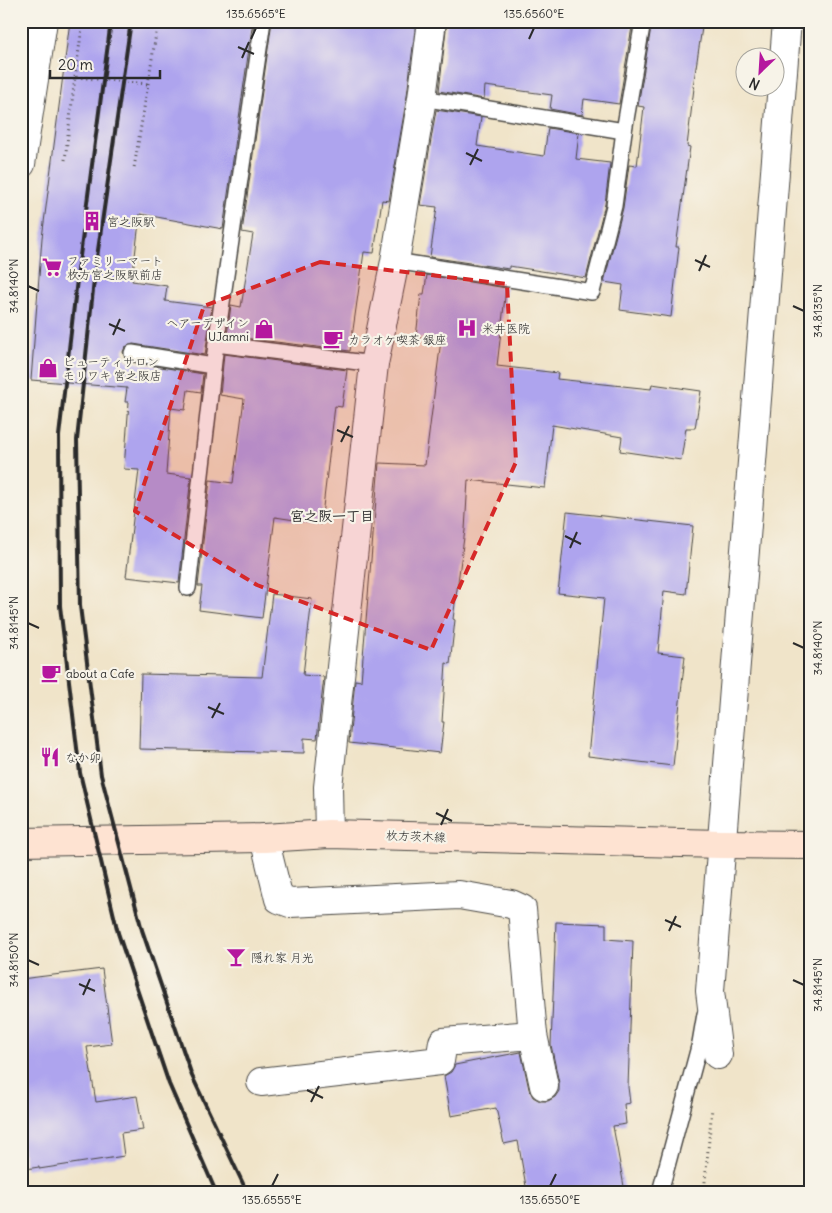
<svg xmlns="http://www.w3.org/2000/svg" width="832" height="1213" font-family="Delius,'Klee One',sans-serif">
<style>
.building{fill:#aea4ee}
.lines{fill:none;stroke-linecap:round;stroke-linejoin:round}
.service-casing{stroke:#494743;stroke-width:18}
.minor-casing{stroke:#494743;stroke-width:30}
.tertiary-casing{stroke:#494743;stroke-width:30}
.secondary-casing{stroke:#494743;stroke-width:30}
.path{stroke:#494743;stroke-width:3;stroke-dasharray:1 4;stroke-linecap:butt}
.service{stroke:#fff;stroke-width:15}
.minor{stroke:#fff;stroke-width:28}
.tertiary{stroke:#fff;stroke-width:28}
.secondary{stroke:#fee3d2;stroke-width:28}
.rail{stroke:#2b2b2b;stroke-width:4}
.marked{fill:#d62828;fill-opacity:0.2;stroke:#d62828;stroke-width:4;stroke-dasharray:10 6;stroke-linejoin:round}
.ticks{fill:none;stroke:#2b2b2b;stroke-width:2}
.labels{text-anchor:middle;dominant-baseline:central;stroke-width:4.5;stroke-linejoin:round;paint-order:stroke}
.poi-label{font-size:12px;fill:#2b2b2b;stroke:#f7f3e8;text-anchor:start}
.street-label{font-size:12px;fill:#2b2b2b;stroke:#f7f3e8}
.neighbourhood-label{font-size:14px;font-weight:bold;fill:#2b2b2b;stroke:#f7f3e8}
.neatline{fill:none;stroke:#2b2b2b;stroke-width:2}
.ticks-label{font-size:12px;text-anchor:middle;fill:#2b2b2b}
</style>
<rect width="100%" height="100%" fill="#f7f3e8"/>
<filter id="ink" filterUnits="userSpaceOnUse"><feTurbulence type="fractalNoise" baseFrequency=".02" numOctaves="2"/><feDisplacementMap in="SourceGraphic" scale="10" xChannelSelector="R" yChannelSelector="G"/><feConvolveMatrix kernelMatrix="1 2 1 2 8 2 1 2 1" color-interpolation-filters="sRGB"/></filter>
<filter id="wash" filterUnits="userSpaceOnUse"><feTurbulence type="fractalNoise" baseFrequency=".0096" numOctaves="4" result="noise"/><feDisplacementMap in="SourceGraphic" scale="20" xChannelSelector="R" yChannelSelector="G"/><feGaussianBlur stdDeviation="1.12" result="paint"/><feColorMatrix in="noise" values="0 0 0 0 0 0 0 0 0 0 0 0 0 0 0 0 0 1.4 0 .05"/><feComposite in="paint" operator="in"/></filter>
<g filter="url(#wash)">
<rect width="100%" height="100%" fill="#f0e4c9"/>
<g id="blocks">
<g class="building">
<path d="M70 21H253L223 229 140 214 132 281 167 286 165 301 212 307 205 355 133 344 125 347 123 352 126 360 131 362 203 374 201 392 188 390 185 410 171 408 166 474 191 477 179 583 126 577 139 470 124 469 129 402H125L127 388 31 380 42 238Z"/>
<path d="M272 21H416L407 96 389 201 382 200 374 253 364 252 350 351 227 336 231 305 241 307 253 234 242 232Z"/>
<path d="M447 21H633L619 104 584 99 582 115 550 109 552 95 485 86 484 99 439 91Z"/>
<path d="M652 21H703L693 87 694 88 687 146 690 147 676 247H679L671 317 620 310 623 285 604 282 623 208 629 165 637 166 644 107 638 106Z"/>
<path d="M436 110 481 117 477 146 544 156 548 128 579 133 576 159 610 163 605 204 586 278 509 266V269L430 257 437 207 420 205Z"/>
<path d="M427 275 506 288 497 366 558 373 557 379 651 389 652 384 701 391 695 428H686L681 460 620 451 622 437 552 425 545 488 468 480 465 530 453 619 455 620 450 664 446 663 442 722H444L440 753 349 743 355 680 361 681 379 463 425 465 441 340 416 337 421 294H424Z"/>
<path d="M224 354 347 370 342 407 335 406 321 524 275 517 262 618 199 610 202 586H198L210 480 233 483 244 399 220 395Z"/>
<path d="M567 512 693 526 686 594 664 591 658 653 685 656 673 766 588 756 604 598 558 593Z"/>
<path d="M272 594 312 599 303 675 324 677 317 739 304 738V753L139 749 141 674 262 677Z"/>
<path d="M556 922 606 924V939L633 941 628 1087 630 1103 624 1104 626 1124 613 1126 625 1192H527L518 1141 504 1144 496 1108 451 1116 444 1076 451 1072 455 1065 521 1052 529 1089 533 1097 540 1101H548L555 1097 559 1091V1083L551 1045Z"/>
<path d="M102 969 112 1044 87 1047 96 1102 137 1096 143 1130 121 1133 124 1156 39 1169V1167L26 1169 21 1139V979Z"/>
</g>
</g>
</g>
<g filter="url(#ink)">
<use href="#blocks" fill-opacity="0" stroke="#494743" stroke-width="1"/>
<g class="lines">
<defs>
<g id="service">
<path d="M422 98 624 131"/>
<path d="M395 261 592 292 614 206 624 131 643 21"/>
<path d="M216 344 374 364"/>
<path d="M132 353 213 366"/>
<path d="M188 588 216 344 263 21"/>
<path d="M660 1192 700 1043 705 1014"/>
</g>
<g id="minor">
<path d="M329 834 328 787 374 364 395 261 422 98 432 21"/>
<path d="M264 838 279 899 290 903 459 895 511 904 522 909 533 1035"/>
<path d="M718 1055 710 991 787 21"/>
<path d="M261 1082 440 1061 443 1042 533 1035 544 1086"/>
</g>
<path id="tertiary" d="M21 164 43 21"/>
<path id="secondary" d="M21 842 264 838 329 834 721 844 811 845"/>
</defs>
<use href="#service" class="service-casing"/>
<use href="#minor" class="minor-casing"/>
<use href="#tertiary" class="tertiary-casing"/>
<use href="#secondary" class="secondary-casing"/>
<g class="path">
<path d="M75 77 83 21"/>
<path d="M148 84 158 21"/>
<path d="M65 160 75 77 148 84 134 168"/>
<path d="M704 1192 712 1108"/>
</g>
<use href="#service" class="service"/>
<use href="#minor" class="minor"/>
<use href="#tertiary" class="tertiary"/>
<use href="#secondary" class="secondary"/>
<g class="rail">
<path d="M111 21 78 271 59 436 60 606 80 773 118 933 169 1084 216 1192"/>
<path d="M131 21 95 271 77 440 80 606 101 775 142 930 192 1076 247 1192"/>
</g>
</g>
</g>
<path class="marked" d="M320 262 507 284 516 462 431 650 257 585 135 511 204 306Z"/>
<path class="ticks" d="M251 39 256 28M529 39 534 28M238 47 254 54M242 58 249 42M466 153 482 161M470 165 478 149M695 260 710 267M699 271 706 255M28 286 39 291M793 306 804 311M109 324 125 331M113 335 120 319M337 430 353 437M341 442 349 426M565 536 581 544M570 548 577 532M28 623 39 628M793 643 804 648M208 707 224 714M212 718 220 703M436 813 452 821M441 825 448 809M665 920 681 927M669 931 676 916M28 960 39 965M793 980 804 985M79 984 95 991M83 995 90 979M307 1090 323 1098M311 1102 319 1086M272 1186 278 1174M550 1186 556 1174"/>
<defs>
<symbol id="building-bare" viewBox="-9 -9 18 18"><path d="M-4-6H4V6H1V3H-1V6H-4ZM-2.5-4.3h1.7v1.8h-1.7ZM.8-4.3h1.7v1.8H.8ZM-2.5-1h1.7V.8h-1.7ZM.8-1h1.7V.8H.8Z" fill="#b5179e" stroke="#f7f3e8" stroke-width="2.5" paint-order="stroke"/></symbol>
<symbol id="supermarket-bare" viewBox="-9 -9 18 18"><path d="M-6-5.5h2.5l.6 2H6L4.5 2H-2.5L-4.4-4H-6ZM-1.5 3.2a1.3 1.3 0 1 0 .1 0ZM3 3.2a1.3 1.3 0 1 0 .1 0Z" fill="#b5179e" stroke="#f7f3e8" stroke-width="2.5" paint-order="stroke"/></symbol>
<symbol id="hospital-bare" viewBox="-9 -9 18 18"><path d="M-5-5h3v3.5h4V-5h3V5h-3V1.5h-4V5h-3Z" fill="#b5179e" stroke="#f7f3e8" stroke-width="2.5" paint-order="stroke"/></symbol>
<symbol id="shop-bare" viewBox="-9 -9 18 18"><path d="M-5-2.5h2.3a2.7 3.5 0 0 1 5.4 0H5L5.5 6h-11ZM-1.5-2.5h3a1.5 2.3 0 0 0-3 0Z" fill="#b5179e" stroke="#f7f3e8" stroke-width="2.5" paint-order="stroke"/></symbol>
<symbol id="cafe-bare" viewBox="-9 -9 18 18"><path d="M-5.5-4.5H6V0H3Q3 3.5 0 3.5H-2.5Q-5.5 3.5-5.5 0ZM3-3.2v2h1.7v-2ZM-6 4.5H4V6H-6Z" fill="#b5179e" stroke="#f7f3e8" stroke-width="2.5" paint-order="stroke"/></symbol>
<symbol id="restaurant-bare" viewBox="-9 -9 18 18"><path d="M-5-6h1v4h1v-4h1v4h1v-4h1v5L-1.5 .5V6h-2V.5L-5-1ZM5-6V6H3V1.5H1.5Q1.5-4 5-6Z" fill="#b5179e" stroke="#f7f3e8" stroke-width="2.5" paint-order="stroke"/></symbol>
<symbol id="bar-bare" viewBox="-9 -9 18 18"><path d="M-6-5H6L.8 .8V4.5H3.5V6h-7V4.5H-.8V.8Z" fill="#b5179e" stroke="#f7f3e8" stroke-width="2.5" paint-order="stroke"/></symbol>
</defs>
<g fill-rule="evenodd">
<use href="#building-bare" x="78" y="207" width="28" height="28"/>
<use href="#supermarket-bare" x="38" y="253" width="28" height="28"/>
<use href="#hospital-bare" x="453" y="314" width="28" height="28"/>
<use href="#shop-bare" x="250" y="315" width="28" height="28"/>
<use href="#cafe-bare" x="319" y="325" width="28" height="28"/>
<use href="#shop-bare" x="34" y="354" width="28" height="28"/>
<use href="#cafe-bare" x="37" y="659" width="28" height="28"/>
<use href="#restaurant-bare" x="36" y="743" width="28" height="28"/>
<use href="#bar-bare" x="222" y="943" width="28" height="28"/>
</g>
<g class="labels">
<g class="poi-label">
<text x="107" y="221">宮之阪駅</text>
<text x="67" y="260">ファミリーマート<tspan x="67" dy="14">枚方宮之阪駅前店</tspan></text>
<text x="249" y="322" text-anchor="end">ヘアーデザイン<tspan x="249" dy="14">UJamni</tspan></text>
<text x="482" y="328">米井医院</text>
<text x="348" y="339">カラオケ喫茶 銀座</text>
<text x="63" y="361">ビューティサロン<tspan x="63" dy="14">モリワキ 宮之阪店</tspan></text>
<text x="66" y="673">about a Cafe</text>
<text x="65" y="757">なか卯</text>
<text x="251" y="957">隠れ家 月光</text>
</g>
<g class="street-label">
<text transform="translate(416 836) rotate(2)">枚方茨木線</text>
</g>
<g class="neighbourhood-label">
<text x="332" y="516">宮之阪一丁目</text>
</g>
</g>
<rect width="832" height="1213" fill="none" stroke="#f7f3e8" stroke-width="55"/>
<g transform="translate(760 72) rotate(205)"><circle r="24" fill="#f7f3e8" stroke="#a5a39c"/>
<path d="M0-4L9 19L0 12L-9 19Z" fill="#b5179e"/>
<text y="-8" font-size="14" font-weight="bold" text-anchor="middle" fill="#2b2b2b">N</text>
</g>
<path d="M50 70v8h110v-8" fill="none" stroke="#2b2b2b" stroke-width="2.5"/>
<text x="58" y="70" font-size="15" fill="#2b2b2b" stroke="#f7f3e8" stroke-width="4" paint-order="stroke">20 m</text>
<rect x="28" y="28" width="776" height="1158" class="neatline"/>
<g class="ticks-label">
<text x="256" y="18">135.6565°E</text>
<text x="534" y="18">135.6560°E</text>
<text transform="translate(14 286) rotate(-90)" y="4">34.8140°N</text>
<text transform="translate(818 311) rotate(-90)" y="4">34.8135°N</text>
<text transform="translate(14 623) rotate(-90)" y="4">34.8145°N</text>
<text transform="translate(818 648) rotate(-90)" y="4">34.8140°N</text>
<text transform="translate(14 960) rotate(-90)" y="4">34.8150°N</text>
<text transform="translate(818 985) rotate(-90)" y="4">34.8145°N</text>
<text x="272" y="1204">135.6555°E</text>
<text x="550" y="1204">135.6550°E</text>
</g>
</svg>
